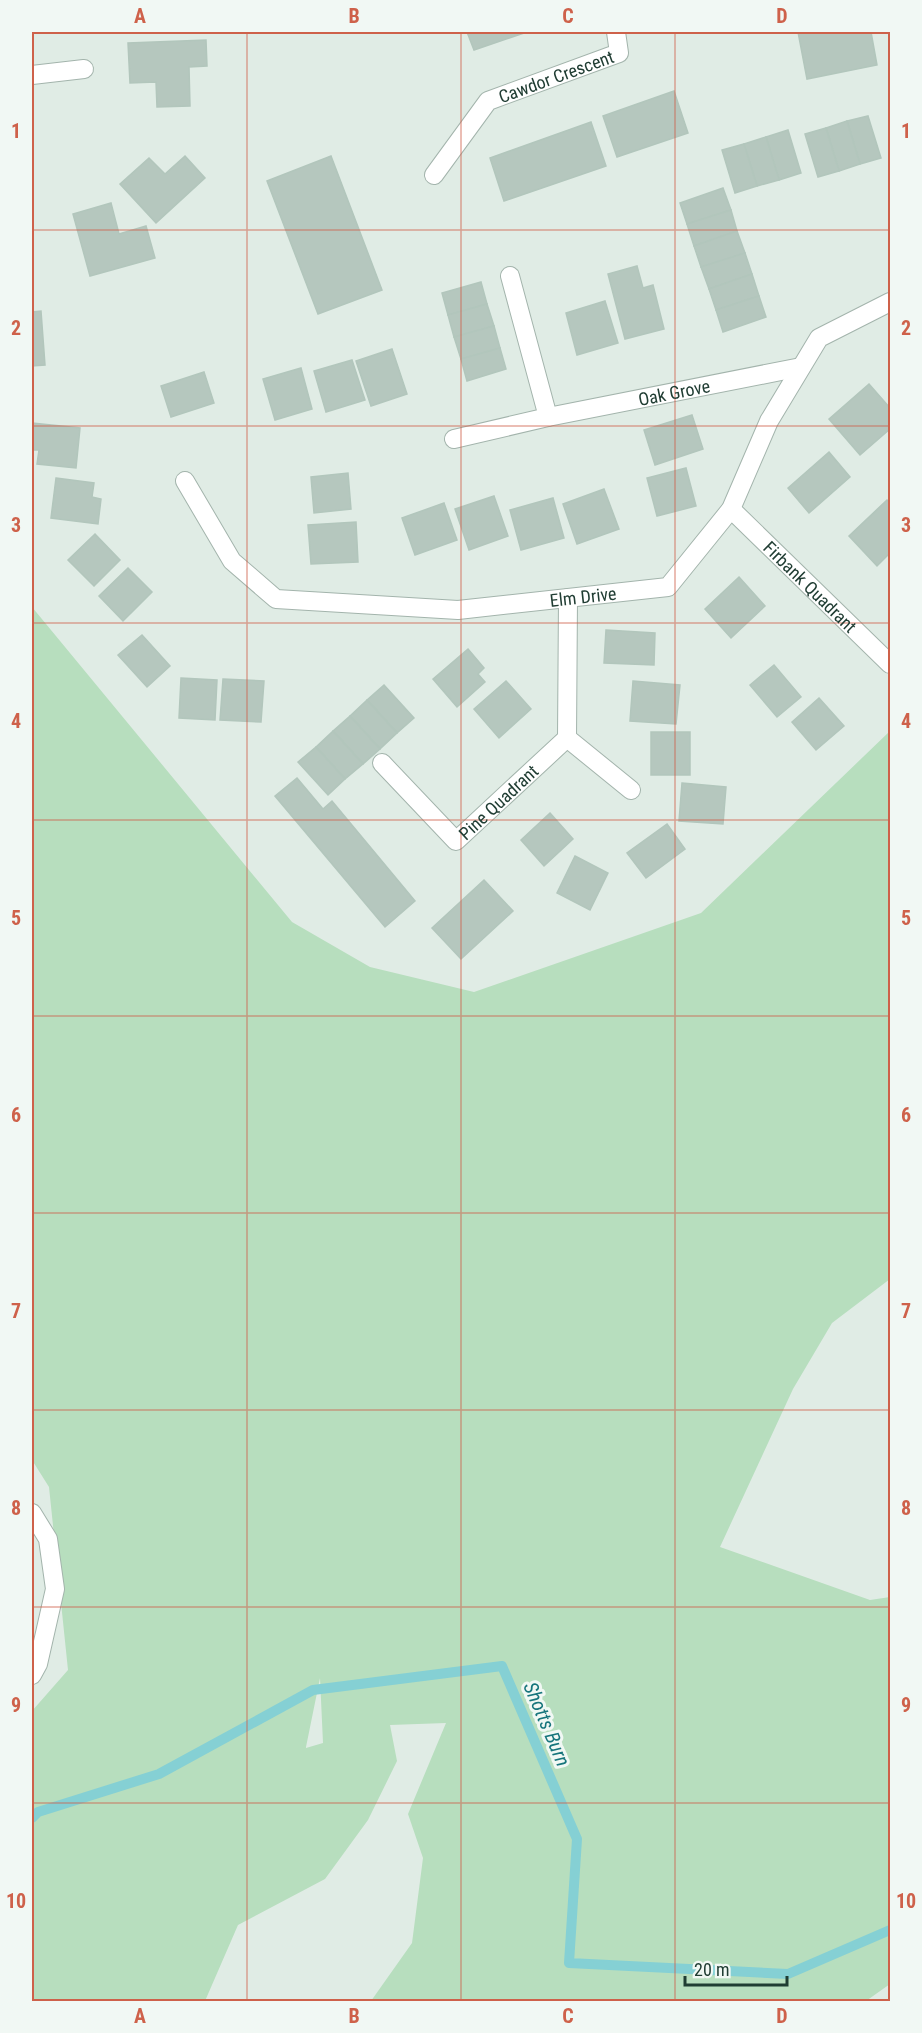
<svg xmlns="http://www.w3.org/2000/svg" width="922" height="2033" font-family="'Roboto Condensed',sans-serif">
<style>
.green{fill:#b7debe;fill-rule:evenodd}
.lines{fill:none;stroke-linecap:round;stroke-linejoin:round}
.stream{stroke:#85d0d4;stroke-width:10}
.building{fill:#b5c7be;stroke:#b2c6bc;stroke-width:1.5}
.minor-casing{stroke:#a3b4ac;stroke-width:20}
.minor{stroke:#fff;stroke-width:18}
.grid{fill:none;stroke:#ce614a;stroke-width:1.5;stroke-opacity:0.55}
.labels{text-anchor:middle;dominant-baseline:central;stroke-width:6;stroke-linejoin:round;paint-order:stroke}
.street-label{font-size:18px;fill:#203d33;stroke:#f1f8f4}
.water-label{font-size:20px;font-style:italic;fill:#17757c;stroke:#f1f8f4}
.neatline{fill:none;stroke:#ce614a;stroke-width:2}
.grid-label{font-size:20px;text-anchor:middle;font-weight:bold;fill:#ce614a}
</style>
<rect width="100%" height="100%" fill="#e0ece5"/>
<path class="green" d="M32 607 292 922 370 967 474 992 701 913 890 731V1279L832 1323 793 1389 720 1547 870 1600 890 1597V1984L866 2001H371L412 1943 423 1858 408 1814 446 1723 390 1725 397 1761 368 1820 325 1879 238 1925 205 2001H32V1711L68 1670 49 1487 32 1460ZM320 1678 323 1743 306 1748V1747Z"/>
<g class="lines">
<path class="stream" d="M32 1818 38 1812 159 1774 313 1690 502 1666 577 1839 569 1963 788 1974 890 1930"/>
</g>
<g class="building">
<path d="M467 32H527L474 50Z"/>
<path d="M798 32H871L877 65 807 79Z"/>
<path d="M206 40 207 66 189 67 190 106 157 107 156 82 130 83 128 43Z"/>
<path d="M674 91 688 133 617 157 603 116Z"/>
<path d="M868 116 881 158 860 164 847 121Z"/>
<path d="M847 121 860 164 839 171 826 128Z"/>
<path d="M591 122 606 166 504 201 490 158Z"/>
<path d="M826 128 839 171 818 177 805 134Z"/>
<path d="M788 130 801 173 779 180 766 137Z"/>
<path d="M766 137 779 180 757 186 744 144Z"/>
<path d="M744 144 757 186 735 193 722 150Z"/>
<path d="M185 156 205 178 156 223 120 184 149 158 165 174Z"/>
<path d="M331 156 382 290 318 314 267 181Z"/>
<path d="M723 188 731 210 687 224 680 203Z"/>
<path d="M111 203 119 234 146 226 155 258 90 276 73 214Z"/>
<path d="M731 210 737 231 694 246 687 224Z"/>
<path d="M737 231 745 253 701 267 694 246Z"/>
<path d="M745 253 752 274 709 289 701 267Z"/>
<path d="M637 266 643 288 653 285 664 329 625 339 608 274Z"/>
<path d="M752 274 759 296 716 310 709 289Z"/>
<path d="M481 282 487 304 448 315 442 293Z"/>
<path d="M759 296 766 317 723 332 716 310Z"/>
<path d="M605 301 618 343 577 355 566 313Z"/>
<path d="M487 304 494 326 454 337 448 315Z"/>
<path d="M41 311 45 365 32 366V312Z"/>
<path d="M494 326 500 348 461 359 454 337Z"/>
<path d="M500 348 506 369 467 381 461 359Z"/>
<path d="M392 349 407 394 371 406 356 361Z"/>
<path d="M352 360 365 400 326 412 314 371Z"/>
<path d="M301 368 312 409 275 420 263 379Z"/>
<path d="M204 372 214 403 171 417 161 386Z"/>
<path d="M869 384 890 408V429L860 455 829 419Z"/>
<path d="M692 415 703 449 655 465 644 430Z"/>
<path d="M32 423 80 428 76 468 37 464 39 450H32Z"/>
<path d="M829 452 850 477 809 513 788 488Z"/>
<path d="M686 468 696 506 657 516 647 478Z"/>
<path d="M348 473 351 509 314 513 311 477Z"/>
<path d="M56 478 94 483 92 497 101 499 98 524 51 518Z"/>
<path d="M604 489 619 529 577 544 563 504Z"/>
<path d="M494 496 508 536 469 550 455 509Z"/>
<path d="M553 498 564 538 521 550 510 510Z"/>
<path d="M887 500 890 503V553L877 566 849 536Z"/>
<path d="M444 503 457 540 415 555 402 518Z"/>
<path d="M356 522 358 562 311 564 308 525Z"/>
<path d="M95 534 120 560 94 586 68 560Z"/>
<path d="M128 568 152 592 123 621 99 596Z"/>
<path d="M739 577 765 606 731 638 705 609Z"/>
<path d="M606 630 655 633 654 665 604 663Z"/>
<path d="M142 635 170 666 147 687 118 655Z"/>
<path d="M468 649 484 668 478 674 485 682 457 707 433 679Z"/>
<path d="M774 665 801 697 777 717 750 685Z"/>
<path d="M181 678 217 680 215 720 179 718Z"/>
<path d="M223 679 264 681 261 722 220 720Z"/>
<path d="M506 681 531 709 499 738 474 709Z"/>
<path d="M633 681 680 685 676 724 630 721Z"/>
<path d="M384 685 414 718 397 733 367 700Z"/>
<path d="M819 698 844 726 816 750 792 722Z"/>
<path d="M367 700 397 733 380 749 350 716Z"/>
<path d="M350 716 380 749 363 764 333 731Z"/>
<path d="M333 731 363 764 345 779 316 747Z"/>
<rect x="651" y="732" width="39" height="43"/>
<path d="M316 747 345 779 328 795 298 762Z"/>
<path d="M297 778 323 809 332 801 415 901 385 927 275 796Z"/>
<path d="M682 783 726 787 723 824 679 821Z"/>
<path d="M550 813 573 839 544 866 521 840Z"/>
<path d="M667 824 685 849 646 878 627 853Z"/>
<path d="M575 856 608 873 590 910 557 893Z"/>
<path d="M484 880 513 911 461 959 432 928Z"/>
</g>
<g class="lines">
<defs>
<g id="minor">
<path d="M32 75 84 69"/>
<path id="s1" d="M434 175 488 101 619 53 616 32"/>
<path d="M510 276 548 417"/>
<path id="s2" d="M454 439 548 417 801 367"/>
<path id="s3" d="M185 481 232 561 276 599 458 610 668 587 731 509 769 421 819 338 890 302"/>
<path id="s4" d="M731 509 890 664"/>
<path d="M567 738 631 790"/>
<path id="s5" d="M382 763 456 841 567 738 568 598"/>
<path d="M32 1513 48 1539 55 1589 38 1664 32 1675"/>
</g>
</defs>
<use href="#minor" class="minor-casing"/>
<use href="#minor" class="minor"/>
</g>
<path class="grid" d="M247 32V2002M461 32V2002M675 32V2002M32 230H890M32 426H890M32 623H890M32 820H890M32 1016H890M32 1213H890M32 1410H890M32 1607H890M32 1803H890"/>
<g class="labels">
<g class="street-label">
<text stroke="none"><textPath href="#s1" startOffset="164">Cawdor Crescent</textPath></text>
<text stroke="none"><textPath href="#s2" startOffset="225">Oak Grove</textPath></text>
<text stroke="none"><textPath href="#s4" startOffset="111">Firbank Quadrant</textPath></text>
<text stroke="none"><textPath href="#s3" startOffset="459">Elm Drive</textPath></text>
<text stroke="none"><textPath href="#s5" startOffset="165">Pine Quadrant</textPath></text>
</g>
<g class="water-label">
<text transform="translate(547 1724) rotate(67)">Shotts Burn</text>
</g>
</g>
<rect width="922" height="2033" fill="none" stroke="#f1f8f4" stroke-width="66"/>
<path d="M685 1976v9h102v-9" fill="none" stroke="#203d33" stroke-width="3"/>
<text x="694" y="1976" font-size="18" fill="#203d33" stroke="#f1f8f4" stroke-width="4.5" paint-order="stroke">20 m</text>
<rect x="33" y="33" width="856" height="1967" class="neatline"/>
<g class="grid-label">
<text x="140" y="23">A</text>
<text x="354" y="23">B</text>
<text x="568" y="23">C</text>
<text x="782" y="23">D</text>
<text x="16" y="138">1</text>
<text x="906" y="138">1</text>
<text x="16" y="335">2</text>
<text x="906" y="335">2</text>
<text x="16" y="532">3</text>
<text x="906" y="532">3</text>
<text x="16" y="728">4</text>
<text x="906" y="728">4</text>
<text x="16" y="925">5</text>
<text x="906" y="925">5</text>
<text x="16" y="1122">6</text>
<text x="906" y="1122">6</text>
<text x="16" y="1318">7</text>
<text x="906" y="1318">7</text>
<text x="16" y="1515">8</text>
<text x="906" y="1515">8</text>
<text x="16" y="1712">9</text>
<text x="906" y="1712">9</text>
<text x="16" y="1908">10</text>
<text x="906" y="1908">10</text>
<text x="140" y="2023">A</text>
<text x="354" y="2023">B</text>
<text x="568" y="2023">C</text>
<text x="782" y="2023">D</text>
</g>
</svg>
